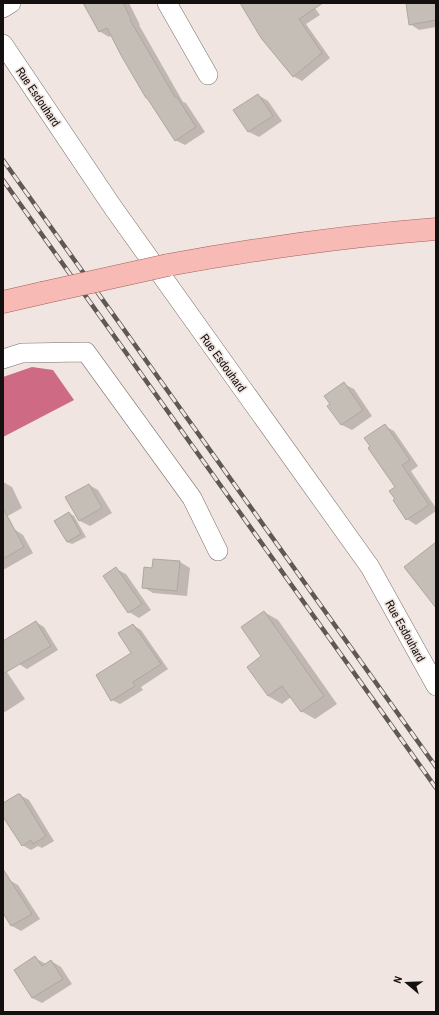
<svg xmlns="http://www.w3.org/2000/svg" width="439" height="1015" font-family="'Archivo Narrow',sans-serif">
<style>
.water{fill:#ce6a83}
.shadow{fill:#0003}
.building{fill:#c5beb7;stroke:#aea79f}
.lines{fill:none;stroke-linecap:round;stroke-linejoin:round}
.minor-casing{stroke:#786f6b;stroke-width:20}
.primary-casing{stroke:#a4615a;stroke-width:23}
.minor{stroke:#fff;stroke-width:19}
.primary{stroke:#f7bab4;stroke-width:22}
.rail-casing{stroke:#5f5956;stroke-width:4.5}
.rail{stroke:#f0e5e0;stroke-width:3;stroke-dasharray:9;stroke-linecap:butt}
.primary-bridge-casing{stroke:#a4615a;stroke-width:23;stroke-linecap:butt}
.primary-bridge{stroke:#f7bab4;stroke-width:22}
.labels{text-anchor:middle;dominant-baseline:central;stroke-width:3.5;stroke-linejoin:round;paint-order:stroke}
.street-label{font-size:12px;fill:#14100f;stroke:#f0e5e0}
</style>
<rect width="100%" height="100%" fill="#f0e5e0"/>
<path class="water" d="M32 367 53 370 74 400 3 437V377Z"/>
<g class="shadow">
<path d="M88 3H129L140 25H139L183 102 186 103 205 132 185 145 175 140 112 35 109 37 99 31Z"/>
<path d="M240 3H311L320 15 306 24 330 58 302 81 293 76Z"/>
<path d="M407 3H436V27L419 30 410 24Z"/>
<path d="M258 95 268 101 282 121 259 137 249 132 235 110Z"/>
<path d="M344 384 354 389 372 416 352 430 342 425 329 406Z"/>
<path d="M385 426 394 431 418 466 411 471 436 508V511L416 525 407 519 397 499 396 487Z"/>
<path d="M3 482 12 487 22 508 6 517 3 515Z"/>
<path d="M89 485 98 490 112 513 90 526 80 521 67 497Z"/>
<path d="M69 513 74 516 86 537 72 544 67 542Z"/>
<path d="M14 529 23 535 33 553 3 570V535Z"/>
<path d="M154 560 180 562 190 568 187 596 153 593 143 587 153 569Z"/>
<path d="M116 569 126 574 151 610 139 618 129 612 105 577Z"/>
<path d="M264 612 278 620 337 704 315 719 301 711 291 697 282 704 268 696 263 657Z"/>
<path d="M36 622 44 627 58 650 27 669 19 664Z"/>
<path d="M133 625 141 630 168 669 141 687 143 690 120 704 112 700 132 653Z"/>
<path d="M3 669 7 672 25 699 5 712 3 711Z"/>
<path d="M20 795 29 800 54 841 42 848 38 846 31 850 22 845 3 812V806Z"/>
<path d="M9 880 18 885 40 919 21 931 12 926 3 912V884Z"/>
<path d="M35 958 46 964 51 961 61 967 72 984 42 1003 32 998Z"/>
</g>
<g class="building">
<path d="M83 3H123L131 19 130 20 175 97H177L196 127 175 141 147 98H146L122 57 107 28 99 32Z"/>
<path d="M240 3H323L299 19 322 53 293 77 261 38Z"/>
<path d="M406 3H436V20L409 25Z"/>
<path d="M258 94 273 116 248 132 233 110Z"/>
<path d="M344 382 363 410 341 425 327 406 330 404 324 396Z"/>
<path d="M385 424 410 460 402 465 429 505 406 520 393 500 395 499 389 491 395 487 368 448 370 446 364 438Z"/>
<path d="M89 484 102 508 79 521 65 497Z"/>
<path d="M3 508 24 547 3 559Z"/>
<path d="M69 512 81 534 67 542 54 521Z"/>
<path d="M436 542V608L404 567Z"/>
<path d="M153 559 180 561 177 591 142 588 144 567 152 568Z"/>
<path d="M116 567 142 604 128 613 103 576Z"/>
<path d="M264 611 324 696 301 712 282 686 268 696 247 667 261 656 241 627Z"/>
<path d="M36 621 51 646 3 674V641Z"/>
<path d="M133 624 161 664 133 682 135 686 111 701 96 675 131 653 118 633Z"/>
<path d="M18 794H20L46 836 33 844 31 840 22 846 3 817V803Z"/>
<path d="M3 869 32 914 11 926 3 913Z"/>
<path d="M35 956 42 966 51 960 63 979 32 998 14 970Z"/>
</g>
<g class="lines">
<defs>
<g id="minor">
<path d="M167 3 208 75"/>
<path d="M3 8 11 3"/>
<path d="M3 44 114 209 370 567 436 686"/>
<path d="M3 359 22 353 86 352 192 498 218 551"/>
</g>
<g id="primary">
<path d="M168 265C256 249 346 236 436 229"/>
<path d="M3 302 42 293"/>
</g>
</defs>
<use href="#minor" class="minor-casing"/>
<use href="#primary" class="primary-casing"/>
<use href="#minor" class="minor"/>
<use href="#primary" class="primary"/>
<defs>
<g id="rail">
<path d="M3 160 436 767"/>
<path d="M3 180 436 788"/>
</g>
</defs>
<use href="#rail" class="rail-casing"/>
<use href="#rail" class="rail"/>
<defs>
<path id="primary-bridge" d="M42 293 168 265"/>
</defs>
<use href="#primary-bridge" class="primary-bridge-casing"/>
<use href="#primary-bridge" class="primary-bridge"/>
</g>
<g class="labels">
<g class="street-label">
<text transform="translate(38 97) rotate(56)">Rue Esdouhard</text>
<text transform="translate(223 363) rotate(54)">Rue Esdouhard</text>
<text transform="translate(405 631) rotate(61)">Rue Esdouhard</text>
</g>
</g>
<rect width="439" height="1015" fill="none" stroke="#14100f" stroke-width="8"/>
<g transform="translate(407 983) rotate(289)" stroke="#f0e5e0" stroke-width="3" paint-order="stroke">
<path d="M0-3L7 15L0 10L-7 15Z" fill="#14100f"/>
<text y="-6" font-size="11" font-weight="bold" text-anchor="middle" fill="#14100f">N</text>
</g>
</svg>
